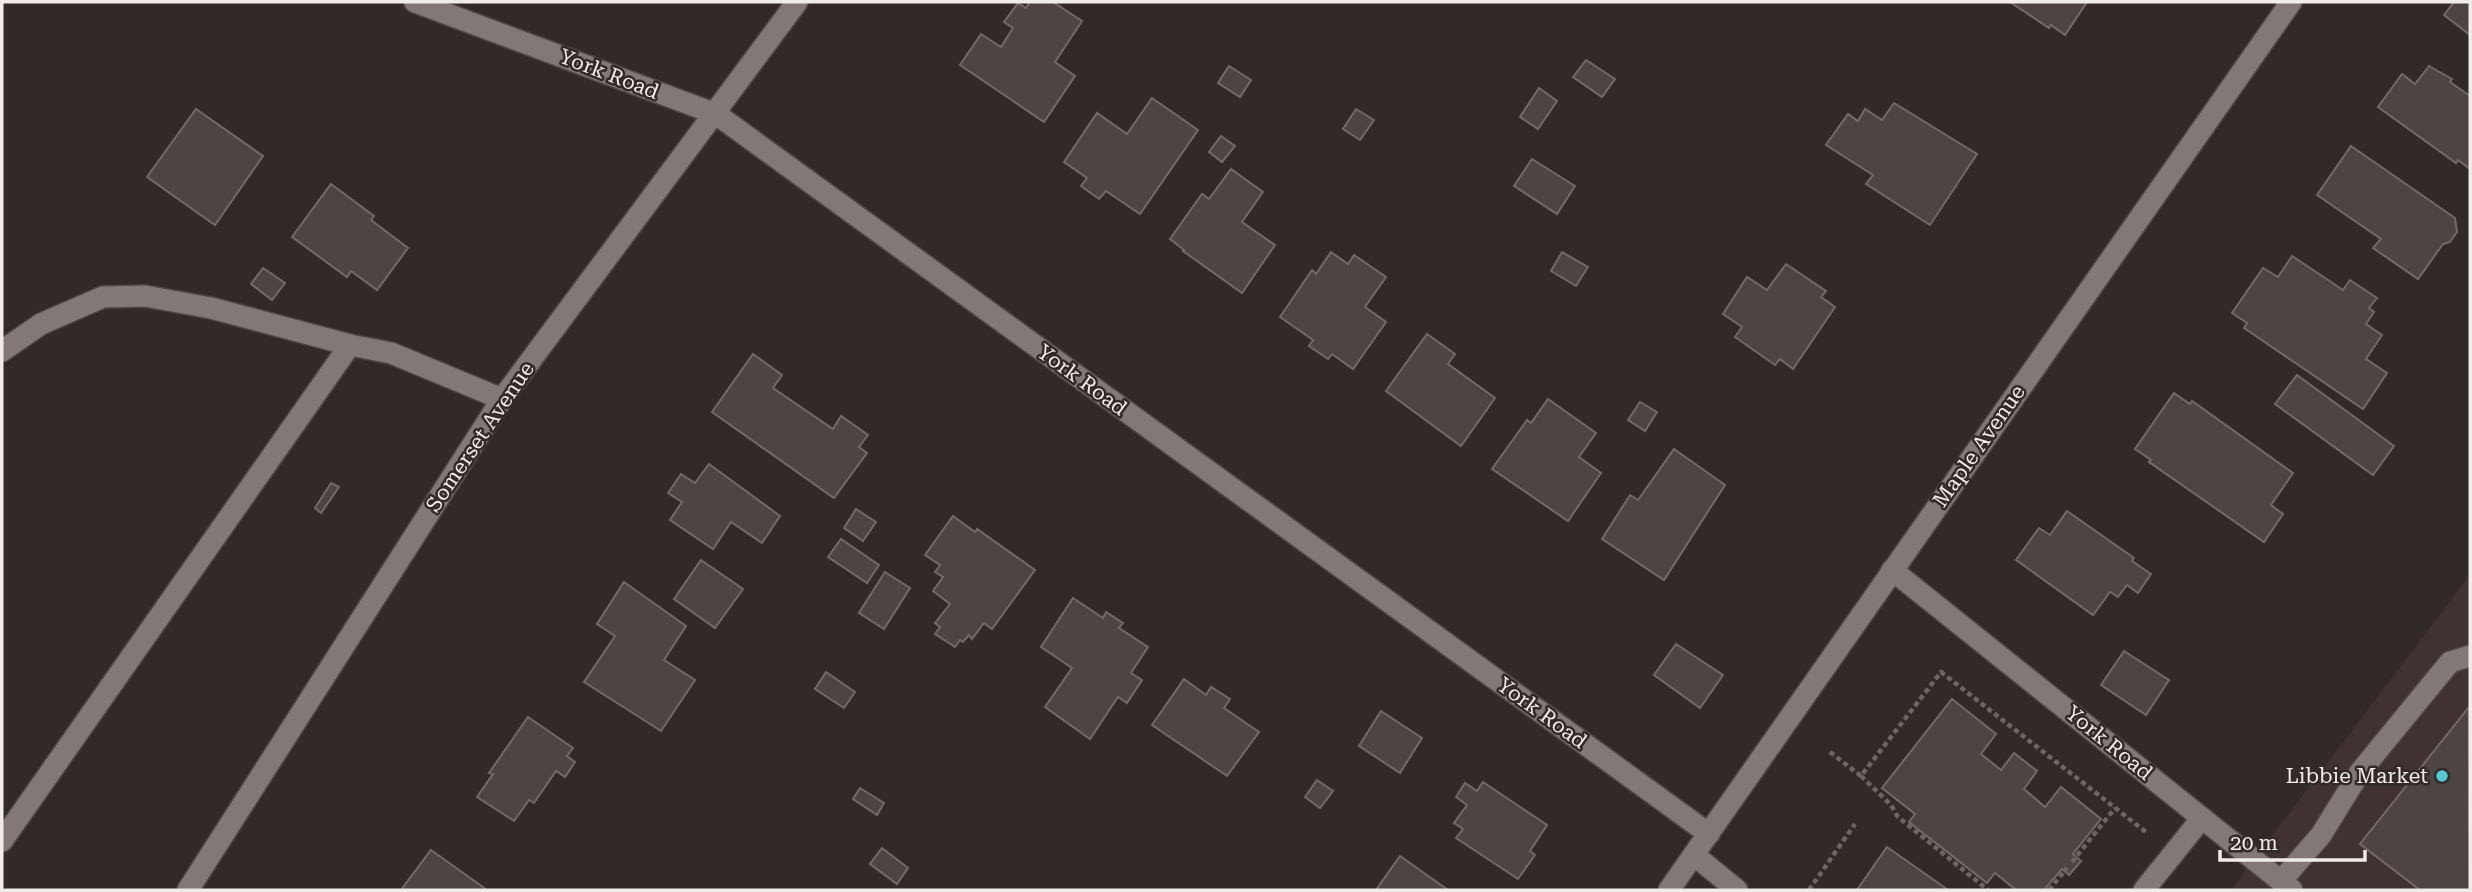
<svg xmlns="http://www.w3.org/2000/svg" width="2472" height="892" font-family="'Roboto Serif',serif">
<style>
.built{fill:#403230}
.building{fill:#4d4443;stroke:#736a68;stroke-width:2}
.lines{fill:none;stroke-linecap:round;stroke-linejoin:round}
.lane-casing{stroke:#4e4646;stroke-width:24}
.street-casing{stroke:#4e4646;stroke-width:24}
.path{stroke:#6e6665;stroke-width:4.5;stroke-dasharray:5 3.5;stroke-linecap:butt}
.lane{stroke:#817877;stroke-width:21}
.street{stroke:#817877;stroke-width:21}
.poi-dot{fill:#52cbd9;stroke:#322a29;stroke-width:2.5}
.labels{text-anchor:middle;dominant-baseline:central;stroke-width:5;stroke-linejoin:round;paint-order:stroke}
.street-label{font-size:21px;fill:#f1ebea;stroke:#322a29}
.poi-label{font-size:21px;fill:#f1ebea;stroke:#322a29;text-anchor:end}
</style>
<rect width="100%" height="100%" fill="#322a29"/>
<path class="built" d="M2470 575V890H2231Z"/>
<g class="building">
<path d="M1030 2H1053L1082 21 1055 62 1075 76 1044 122 960 65 981 34 1001 47 1013 28 1004 22 1018 3 1026 8Z"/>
<path d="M2010 2H2087L2065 35 2051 25 2049 28Z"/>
<path d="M2454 2H2470V35L2444 15Z"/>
<path d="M1586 60 1615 79 1602 97 1573 77Z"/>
<path d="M1229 66 1251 80 1240 97 1218 83Z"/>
<path d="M2429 66 2452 79 2450 82 2470 96V169L2458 160 2456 163 2378 107 2402 74 2415 84Z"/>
<path d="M1539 88 1557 101 1538 129 1520 117Z"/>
<path d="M1152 98 1198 130 1140 214 1106 191 1099 199 1081 186 1087 178 1064 162 1097 113 1127 134Z"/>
<path d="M1894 103 1977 154 1930 225 1866 184 1873 175 1826 145 1848 114 1858 121 1865 109 1882 120Z"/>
<path d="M196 109 263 156 215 225 147 177Z"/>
<path d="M1356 109 1374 120 1360 140 1343 129Z"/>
<path d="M1221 136 1235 146 1222 162 1209 152Z"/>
<path d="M2351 146 2455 218 2457 232 2450 242 2443 244 2418 279 2373 248 2381 239 2317 195Z"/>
<path d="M1532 159 1575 186 1557 214 1514 186Z"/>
<path d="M1231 169 1263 192 1242 222 1275 245 1242 293 1183 251 1184 250 1170 239 1202 194 1209 199Z"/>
<path d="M331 184 374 216 371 220 408 248 377 290 351 271 347 277 292 237Z"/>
<path d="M1331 252 1348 264 1354 255 1386 277 1365 307 1386 322 1353 369 1332 354 1328 359 1309 346 1313 340 1280 317 1312 270 1316 274Z"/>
<path d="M1562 252 1588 267 1576 286 1551 271Z"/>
<path d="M2292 256 2343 290 2350 280 2377 298 2369 308 2374 312 2366 324 2382 335 2366 359 2387 373 2363 409 2244 328 2247 323 2232 313 2263 268 2278 277Z"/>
<path d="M1786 264 1826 291 1821 297 1835 307 1793 369 1780 359 1775 365 1735 337 1742 327 1723 314 1747 277 1767 290Z"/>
<path d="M263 268 285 283 272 300 251 284Z"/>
<path d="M1427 334 1455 354 1448 364 1495 398 1461 446 1386 391Z"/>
<path d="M753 354 782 375 773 388 833 429 841 416 868 435 859 447 867 453 834 498 712 412Z"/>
<path d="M2297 375 2394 446 2373 475 2275 404Z"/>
<path d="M2174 393 2190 404 2192 401 2293 473 2271 505 2283 514 2264 542 2149 462 2151 460 2135 449Z"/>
<path d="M1548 399 1596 433 1579 457 1601 473 1568 521 1492 469 1527 420 1531 423Z"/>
<path d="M1640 402 1657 412 1645 431 1628 420Z"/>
<path d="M1674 449 1725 485 1664 580 1602 539 1630 495 1638 500Z"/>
<path d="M709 464 780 516 762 543 731 522 713 549 670 520 682 502 668 493 681 474 695 483Z"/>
<path d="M331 483 339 487 321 513 315 508Z"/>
<path d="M856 509 876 522 863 541 844 528Z"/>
<path d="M2067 511 2134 558 2132 561 2151 574 2138 593 2127 585 2118 597 2110 592 2093 615 2016 560 2039 528 2050 535Z"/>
<path d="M953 516 975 532 977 529 1035 570 992 629 984 623 972 639 969 635 963 642 960 640 955 647 935 634 940 627 935 623 950 604 933 591 943 577 935 572 940 565 925 555Z"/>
<path d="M841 539 879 565 867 583 828 557Z"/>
<path d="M701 560 743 589 715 628 674 599Z"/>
<path d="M885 572 910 588 884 629 859 613Z"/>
<path d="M624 582 686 626 664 660 695 680 661 731 584 682 615 636 597 624Z"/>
<path d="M1073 598 1103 618 1106 612 1123 623 1119 628 1148 647 1131 673 1142 680 1127 703 1118 697 1090 739 1045 707 1072 668 1041 647Z"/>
<path d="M1676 644 1723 675 1700 708 1654 675Z"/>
<path d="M2124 651 2169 680 2146 715 2101 685Z"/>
<path d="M826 672 855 692 844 708 815 689Z"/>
<path d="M1184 679 1206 695 1211 687 1230 699 1224 708 1259 732 1227 776 1152 725Z"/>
<path d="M1952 699 1996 734 1981 754 2001 770 2014 753 2037 771 2024 789 2045 807 2061 787 2101 819 2073 854 2081 861 2069 875 2062 869 2044 890H2016L1995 873 1987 883 1909 822 1915 814 1882 788Z"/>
<path d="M2469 707 2470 890H2420L2360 844Z"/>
<path d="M1381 711 1422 738 1400 773 1359 746Z"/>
<path d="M528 717 573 748 567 756 575 762 565 777 556 771 534 803 529 800 514 821 477 797 493 774 489 773Z"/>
<path d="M1317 780 1333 791 1320 808 1305 797Z"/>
<path d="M1483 782 1547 825 1530 851 1535 855 1518 879 1456 838 1463 829 1454 823 1467 805 1456 797 1465 783 1477 791Z"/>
<path d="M860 788 884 803 877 815 853 799Z"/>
<path d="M1887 847 1948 890H1857Z"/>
<path d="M882 848 908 868 897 884 870 864Z"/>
<path d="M431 850 487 890H401Z"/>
<path d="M1400 856 1448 890H1376Z"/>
</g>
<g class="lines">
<defs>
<g id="lane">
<path d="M2 351 41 324 103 297 145 296 211 308 350 345 391 353 502 399"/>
<path d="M2 841 350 345"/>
<path d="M1694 855 1737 890"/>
<path d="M2281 881 2321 835 2360 772 2450 662 2470 656"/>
<path d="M2144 890 2202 818"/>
</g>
<g id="street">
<path d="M415 2 716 114 1709 834"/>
<path d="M1892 570 2292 890"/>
<path d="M188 890 502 399 797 2"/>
<path d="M1669 890 2291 2"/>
</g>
</defs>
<use href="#lane" class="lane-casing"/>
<use href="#street" class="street-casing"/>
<g class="path">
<path d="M1830 752 1861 776 1941 672 2146 832"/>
<path d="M1861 776 1891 805 1898 817 1988 890"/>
<path d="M2072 862 2115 808"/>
<path d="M1809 890 1855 824"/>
<path d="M2049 890 2067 868"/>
</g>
<use href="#lane" class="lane"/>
<use href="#street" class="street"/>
</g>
<circle class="poi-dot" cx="2442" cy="776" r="7"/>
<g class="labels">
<g class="street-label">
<text transform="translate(609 74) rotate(21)">York Road</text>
<text transform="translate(1082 380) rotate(36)">York Road</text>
<text transform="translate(480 437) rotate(-56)">Somerset Avenue</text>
<text transform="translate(1979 446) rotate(-55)">Maple Avenue</text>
<text transform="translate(1542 713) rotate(36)">York Road</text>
<text transform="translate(2109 743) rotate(39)">York Road</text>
</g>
<g class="poi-label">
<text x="2428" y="776">Libbie Market</text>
</g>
</g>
<rect width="2472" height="892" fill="none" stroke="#f1ebea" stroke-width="7"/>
<path d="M2220 850v10h145v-10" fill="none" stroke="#f1ebea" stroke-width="3.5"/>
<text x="2230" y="850" font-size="21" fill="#f1ebea" stroke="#322a29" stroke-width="5" paint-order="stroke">20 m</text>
</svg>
